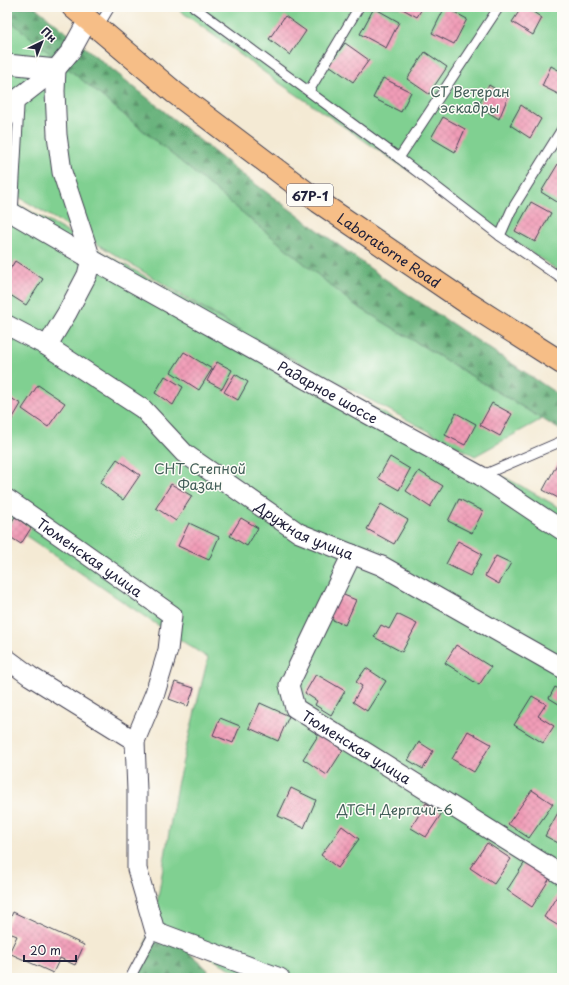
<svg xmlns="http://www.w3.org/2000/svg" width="569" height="985" font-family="'Playpen Sans',sans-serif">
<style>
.green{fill:#80d091;stroke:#517966}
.forest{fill:url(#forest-firs);stroke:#456a5b}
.building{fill:url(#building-cross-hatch)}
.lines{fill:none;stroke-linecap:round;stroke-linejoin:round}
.lane-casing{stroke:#424052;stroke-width:11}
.street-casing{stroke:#424052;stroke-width:21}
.primary-casing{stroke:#424052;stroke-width:24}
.lane{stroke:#fff;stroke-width:9}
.street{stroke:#fff;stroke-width:19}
.primary{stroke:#f6be87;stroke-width:22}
.labels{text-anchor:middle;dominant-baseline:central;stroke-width:3;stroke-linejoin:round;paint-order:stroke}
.shield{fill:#fdfcf7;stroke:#646373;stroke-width:1}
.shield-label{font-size:13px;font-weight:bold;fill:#22223b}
.park-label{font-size:14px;fill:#435f59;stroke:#fdfcf7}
.street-label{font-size:14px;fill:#22223b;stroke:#fdfcf7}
</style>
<defs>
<pattern id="forest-firs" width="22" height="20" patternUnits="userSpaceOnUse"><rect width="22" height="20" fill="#68b27b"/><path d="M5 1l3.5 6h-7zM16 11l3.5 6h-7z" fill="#559066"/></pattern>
<pattern id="building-cross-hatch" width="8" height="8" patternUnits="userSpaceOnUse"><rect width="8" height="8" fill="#f19cb7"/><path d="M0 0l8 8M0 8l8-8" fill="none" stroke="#ce869e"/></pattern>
</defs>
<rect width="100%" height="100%" fill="#fdfcf7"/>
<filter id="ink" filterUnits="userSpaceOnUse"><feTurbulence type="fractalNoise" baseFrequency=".025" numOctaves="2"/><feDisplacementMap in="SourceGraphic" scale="8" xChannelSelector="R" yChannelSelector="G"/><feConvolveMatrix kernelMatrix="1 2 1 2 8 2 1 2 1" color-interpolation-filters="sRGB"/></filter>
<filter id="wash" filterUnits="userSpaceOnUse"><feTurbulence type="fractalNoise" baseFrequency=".012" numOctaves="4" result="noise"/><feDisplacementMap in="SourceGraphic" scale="16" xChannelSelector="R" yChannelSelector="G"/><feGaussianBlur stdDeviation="0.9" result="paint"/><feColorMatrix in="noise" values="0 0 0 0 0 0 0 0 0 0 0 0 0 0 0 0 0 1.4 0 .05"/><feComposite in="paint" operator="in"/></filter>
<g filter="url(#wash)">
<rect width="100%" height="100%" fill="#f4ead4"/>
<g class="green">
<path d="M175 7H562V273L461 206 275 80Z"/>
<path d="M7 18 352 303 542 419 475 456 254 338 389 416 521 486 562 509V978H248L153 927 177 785 208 658 144 616 7 523V198L242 331 7 190Z"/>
</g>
<g class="forest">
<path d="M7 7H35L239 172 382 277 562 397V431L352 303 7 18Z"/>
<path d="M151 918 208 970 207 978H139Z"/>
</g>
<g id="blocks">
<g class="building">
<path d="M399 7H423L417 17Z"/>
<path d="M445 7 467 19 454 44 432 33Z"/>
<path d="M522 7H526L542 18 533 35 512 22Z"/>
<path d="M374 8 399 22 386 48 360 34Z"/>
<path d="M285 16 306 31 290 55 269 39Z"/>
<path d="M345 43 369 60 353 82 329 65Z"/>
<path d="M425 52 447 67 429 94 407 79Z"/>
<path d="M551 66 562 72V96L542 86Z"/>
<path d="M383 78 411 92 401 112 373 98Z"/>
<path d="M489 85 508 97 499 119 478 106Z"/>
<path d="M521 105 541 119 530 138 510 125Z"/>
<path d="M443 117 465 129 455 152 431 138Z"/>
<path d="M558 164 562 167V205L541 192Z"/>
<path d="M531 202 551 213 535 242 515 231Z"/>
<path d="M15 261 43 279 26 305 7 293V274Z"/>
<path d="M184 352 212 369 199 390 171 372Z"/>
<path d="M217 362 232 370 222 389 207 381Z"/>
<path d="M235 374 248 382 238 400 224 392Z"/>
<path d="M165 376 183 387 173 405 155 393Z"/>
<path d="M38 385 65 403 48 427 22 409Z"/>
<path d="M9 397 21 404 8 426 7 425V400Z"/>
<path d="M492 403 512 414 500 436 480 425Z"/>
<path d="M456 413 476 424 465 445 445 435Z"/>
<path d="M562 455V500L543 490Z"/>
<path d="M390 457 410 469 399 490 378 478Z"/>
<path d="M117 459 140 475 123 500 100 483Z"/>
<path d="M419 471 443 486 430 507 406 491Z"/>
<path d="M171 484 192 496 176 521 156 508Z"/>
<path d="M459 499 483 511 472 533 448 521Z"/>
<path d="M381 504 408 520 394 544 367 529Z"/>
<path d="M15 517 31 528 21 544 7 535V528Z"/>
<path d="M241 518 258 528 247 546 230 536Z"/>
<path d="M189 523 219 537 209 560 178 546Z"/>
<path d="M458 541 482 554 470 576 446 564Z"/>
<path d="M496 556 511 563 499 584 485 576Z"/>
<path d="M339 593 356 600 345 625 328 618Z"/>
<path d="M397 614 417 624 402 652 374 637 381 625 389 629Z"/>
<path d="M456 645 491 667 479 685 445 663Z"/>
<path d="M366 668 386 681 367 711 353 702 362 686 356 682Z"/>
<path d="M316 674 345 691 331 715 315 705 317 701 305 693Z"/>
<path d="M175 682 194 688 188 706 169 699Z"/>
<path d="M555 687 562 691V706L549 698Z"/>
<path d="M532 696 546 704 538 716 554 726 543 743 514 725Z"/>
<path d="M260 703 289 716 278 741 249 728Z"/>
<path d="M220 718 240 726 233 743 213 735Z"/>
<path d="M468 731 491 744 474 772 452 759Z"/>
<path d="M319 734 343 750 327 775 303 759Z"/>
<path d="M419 742 433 751 423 769 408 760Z"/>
<path d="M291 788 316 800 304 828 278 816Z"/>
<path d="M532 790 553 804 529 838 508 824Z"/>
<path d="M426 803 442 813 426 837 411 828Z"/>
<path d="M560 809 562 810V845L545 836Z"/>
<path d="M342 826 359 839 338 868 321 855Z"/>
<path d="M487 843 511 859 494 884 470 868Z"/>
<path d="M525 862 550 878 532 907 507 890Z"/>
<path d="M562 888V928L544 917Z"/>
<path d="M13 912 84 945 75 965 60 958 53 973 9 953 17 936 7 932V926Z"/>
</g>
</g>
</g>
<g filter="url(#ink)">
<use href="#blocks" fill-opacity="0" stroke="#424052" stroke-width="1"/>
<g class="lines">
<defs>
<g id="lane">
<path d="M194 7 399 158 500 236 562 279"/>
<path d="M98 27 110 7"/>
<path d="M309 91 359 7"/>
<path d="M7 125 18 108"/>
<path d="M399 158 499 7"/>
<path d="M13 214 19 106"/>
<path d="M500 236 511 211 562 129"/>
<path d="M481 476 562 441"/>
<path d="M130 978 155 931"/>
</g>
<g id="street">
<path d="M7 64 56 69 55 91 57 135 62 172 91 259 87 275 67 313 47 346"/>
<path d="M7 107 56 69 71 51 88 20"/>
<path id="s1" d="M7 210 91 259 375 418 481 476 562 530"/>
<path id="s2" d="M7 325 47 346 143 409 184 453 299 533 382 566 562 668"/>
<path id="s3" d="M7 499 79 549 172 615 168 650 155 693 135 741 137 791V869L155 931 280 978"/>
<path id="s4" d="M352 554 289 685 295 708 562 875"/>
<path d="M7 659 30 676 135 741"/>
</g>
<g id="primary">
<path id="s5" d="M73 7 175 93 319 202 466 302 562 363"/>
</g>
</defs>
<use href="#lane" class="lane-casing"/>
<use href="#street" class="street-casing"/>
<use href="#primary" class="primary-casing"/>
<use href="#lane" class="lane"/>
<use href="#street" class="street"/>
<use href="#primary" class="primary"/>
</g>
</g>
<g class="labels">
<rect class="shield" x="287" y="184" width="46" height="22" rx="3"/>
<g class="shield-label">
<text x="310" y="195">67Р-1</text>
</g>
<g class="park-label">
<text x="470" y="91">СТ Ветеран<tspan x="470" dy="16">эскадры</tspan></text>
<text x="200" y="468">СНТ Степной<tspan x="200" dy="16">Фазан</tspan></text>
<text x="395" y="809">ДТСН Дергачи-6</text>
</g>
<g class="street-label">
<text stroke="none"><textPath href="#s5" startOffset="399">Laboratorne Road</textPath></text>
<text stroke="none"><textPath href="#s1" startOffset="369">Радарное шоссе</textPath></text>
<text stroke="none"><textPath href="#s2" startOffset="364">Дружная улица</textPath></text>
<text stroke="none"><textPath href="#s3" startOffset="101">Тюменская улица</textPath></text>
<text stroke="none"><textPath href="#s4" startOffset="242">Тюменская улица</textPath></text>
</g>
</g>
<rect width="569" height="985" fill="none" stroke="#fdfcf7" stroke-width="24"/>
<g transform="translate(42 42) rotate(43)" stroke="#fdfcf7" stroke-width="3" paint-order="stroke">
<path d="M0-3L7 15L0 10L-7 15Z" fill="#22223b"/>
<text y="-6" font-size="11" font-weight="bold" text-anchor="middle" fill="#22223b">Пн</text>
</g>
<path d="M24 955v6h52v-6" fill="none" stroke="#22223b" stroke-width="2"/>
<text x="30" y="955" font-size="12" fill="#22223b" stroke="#fdfcf7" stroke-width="3" paint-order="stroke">20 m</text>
</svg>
